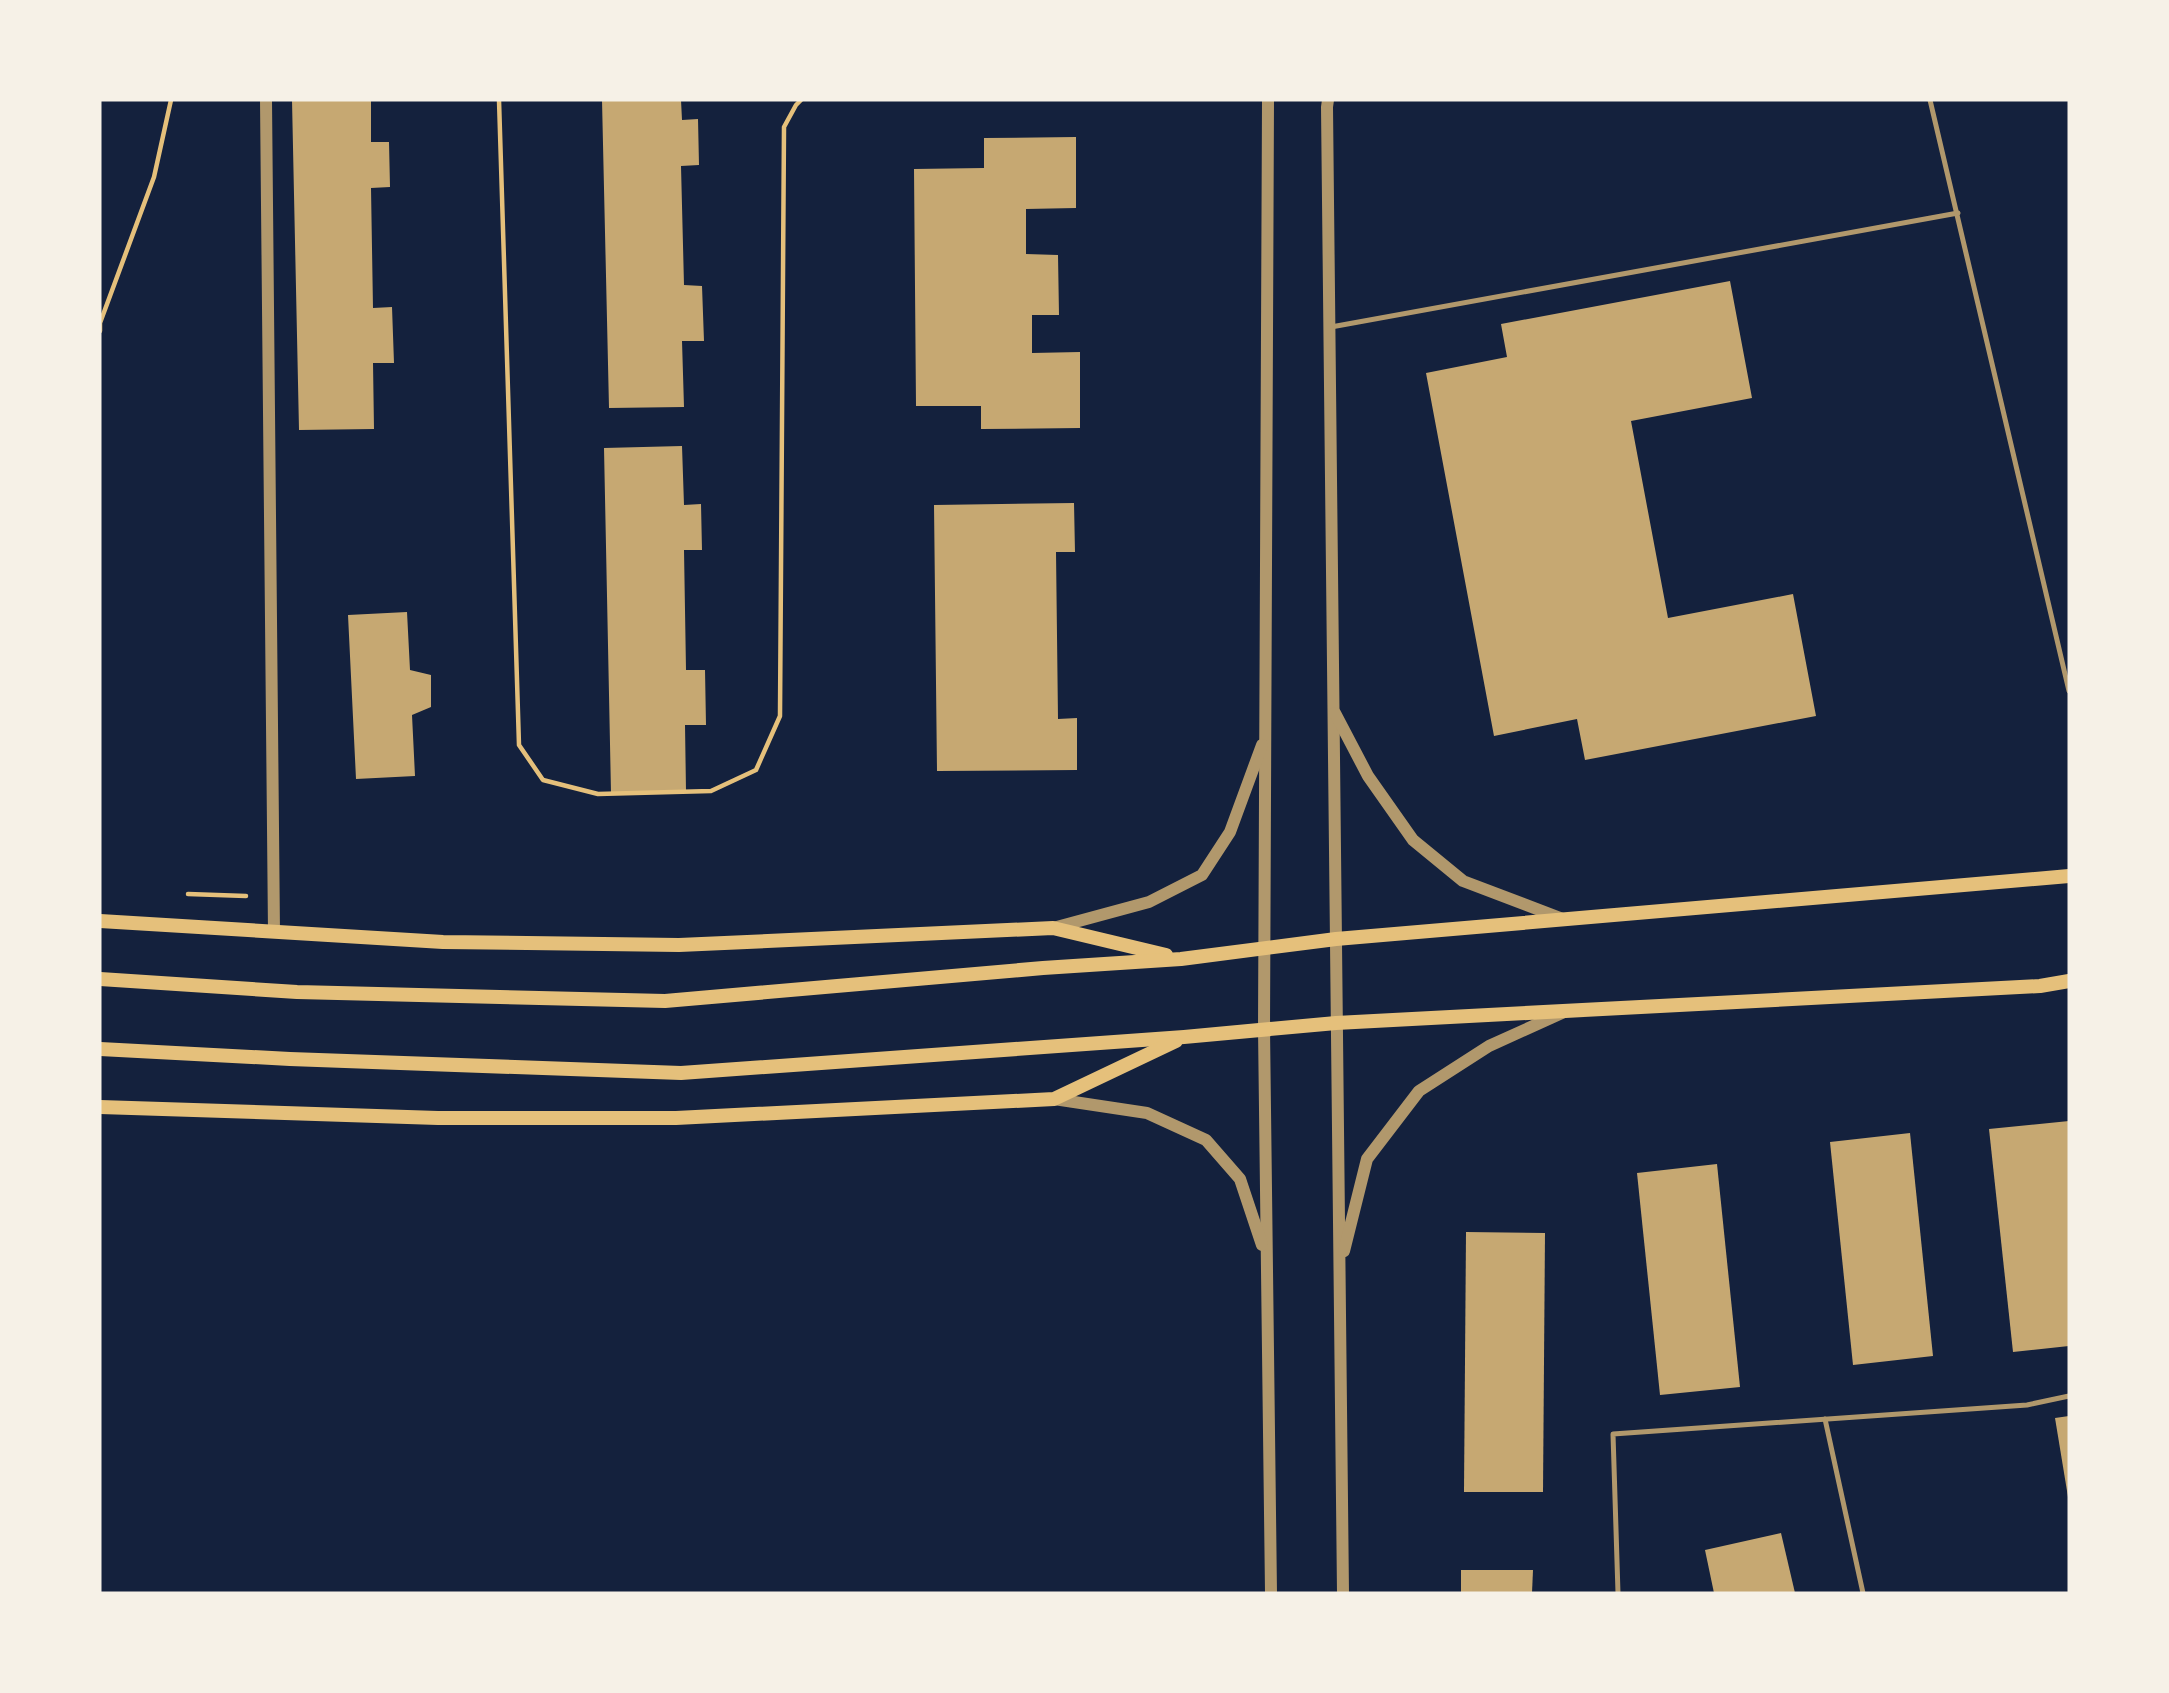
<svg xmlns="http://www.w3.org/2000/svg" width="2169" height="1693" font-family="'Varela Round',sans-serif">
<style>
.building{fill:#c6a872}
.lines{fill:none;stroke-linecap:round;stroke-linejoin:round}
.path{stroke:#e5c07b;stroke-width:4.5}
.service{stroke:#b1986c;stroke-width:5}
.tertiary{stroke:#b1986c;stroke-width:12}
.secondary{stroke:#e5c07b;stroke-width:14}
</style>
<rect width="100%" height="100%" fill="#14213d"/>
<g class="building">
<path d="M292 100H371V142H389L390 187 371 188 373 308 392 307 394 363H373L374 429 299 430Z"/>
<path d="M602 100H681L682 120 698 119 699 165 681 166 684 285 702 286 704 341H682L684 407 609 408Z"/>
<path d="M1076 137V208L1026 209V254L1058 255 1059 315H1032V353L1080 352V428L981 429V406H916L914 169 984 168V138Z"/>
<path d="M1730 281 1752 398 1631 421 1668 618 1793 594 1816 716 1585 760 1577 719 1494 736 1426 373 1507 357 1501 324Z"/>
<path d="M682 446 684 505 701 504 702 550H684L686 670H705L706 725H685L686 791 611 793 604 448Z"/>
<path d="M1074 503 1075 552H1056L1058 719 1077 718V770L937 771 934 505Z"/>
<path d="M407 612 410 670 431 675V707L412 715 415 776 356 779 348 615Z"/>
<path d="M2069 1121V1346L2013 1352 1989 1129Z"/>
<path d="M1910 1133 1933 1356 1853 1365 1830 1142Z"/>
<path d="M1717 1164 1740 1387 1660 1395 1637 1173Z"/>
<path d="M1466 1232 1545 1233 1543 1492H1464Z"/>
<path d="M2069 1416V1497H2068L2055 1418Z"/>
<path d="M1781 1533 1795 1593H1714L1705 1550Z"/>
<path d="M1461 1570H1533L1532 1593H1461Z"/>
</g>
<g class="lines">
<g class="path">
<path d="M499 100 519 745 543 780 598 794 711 791 756 770 780 716 784 127 796 105 801 100"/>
<path d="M100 331V323L154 177 171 100"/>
<path d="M188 894 246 896"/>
</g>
<g class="service">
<path d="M1930 100 2069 691"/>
<path d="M1331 327 1958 213"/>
<path d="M1825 1419 1863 1593"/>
<path d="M1618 1593 1613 1434 2027 1405 2069 1396"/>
</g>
<g class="tertiary">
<path d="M266 100 274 932"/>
<path d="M1268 100 1264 1029 1271 1593"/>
<path d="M1328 100 1327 107 1343 1593"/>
<path d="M1335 713 1368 776 1413 840 1463 881 1563 919"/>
<path d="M1053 928 1149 902 1202 875 1230 832 1262 745"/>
<path d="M1054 1099 1147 1113 1206 1140 1240 1179 1262 1245"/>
<path d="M1344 1251 1367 1159 1419 1091 1489 1046 1564 1012"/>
</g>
<g class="secondary">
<path d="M100 921 443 942 679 945 1053 928 1166 955"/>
<path d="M100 979 297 992 665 1001 1043 968 1181 959 1336 939 2069 876"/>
<path d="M100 1049 290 1059 681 1073 1184 1037 1336 1023 2040 986 2069 981"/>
<path d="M100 1107 438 1118H676L1054 1099 1176 1041"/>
</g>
</g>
<rect width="2169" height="1693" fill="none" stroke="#f6f1e7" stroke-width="203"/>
</svg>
